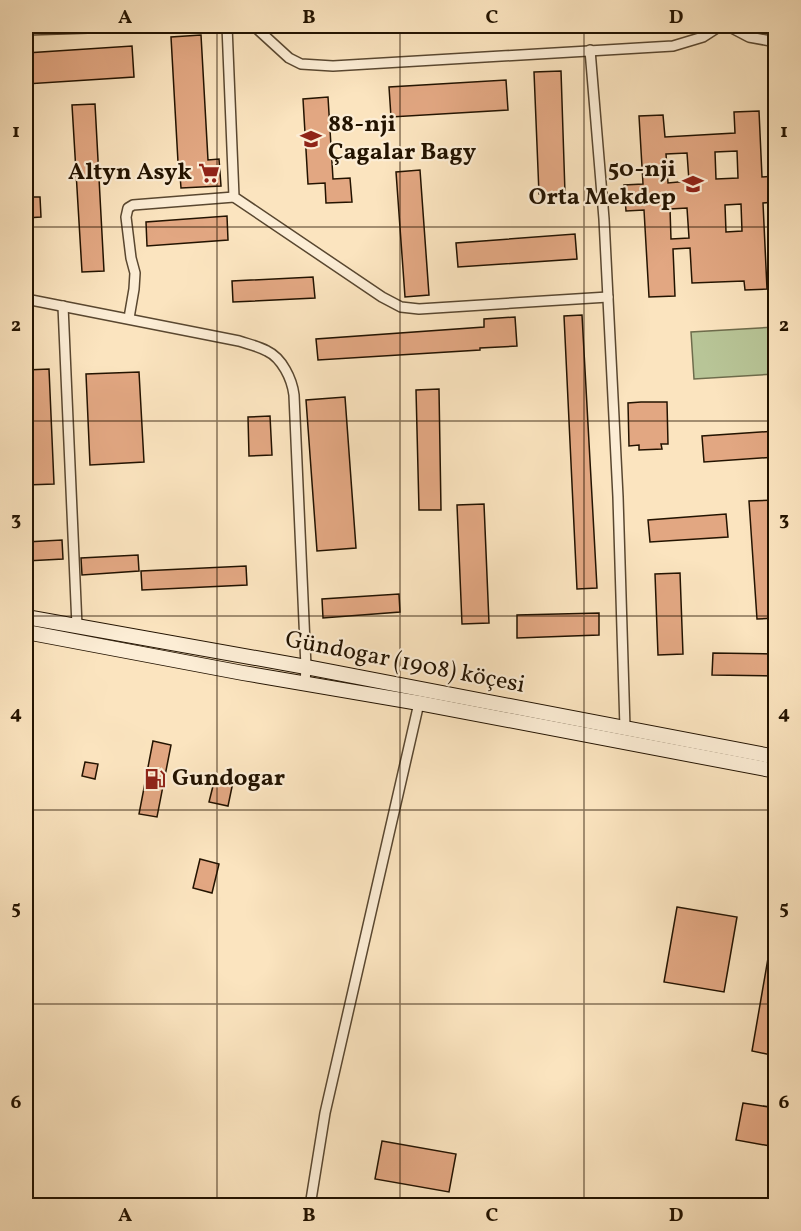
<svg xmlns="http://www.w3.org/2000/svg" width="801" height="1231" font-family="Vollkorn,serif">
<style>
.green{fill:#b8c597;stroke:#6e6c4c;stroke-width:1.5}
.building{fill:#e2a782;stroke:#231300;stroke-width:1.5;fill-rule:evenodd}
.lines{fill:none;stroke-linecap:round;stroke-linejoin:round}
.street-casing{stroke:#594730;stroke-width:12}
.secondary-casing{stroke:#231300;stroke-width:16}
.street{stroke:#fcedd5;stroke-width:9}
.secondary{stroke:#fcedd5;stroke-width:14}
.grid{fill:none;stroke:#231300;stroke-width:1.5;stroke-opacity:0.55}
.labels{text-anchor:middle;dominant-baseline:central;stroke-width:4.5;stroke-linejoin:round;paint-order:stroke}
.poi-label{font-size:24px;font-weight:bold;fill:#231300;stroke:#fcedd5;text-anchor:start}
.street-label{font-size:24px;fill:#231300;stroke:#fcedd5}
.neatline{fill:none;stroke:#231300;stroke-width:2}
.grid-label{font-size:20px;text-anchor:middle;font-weight:bold;fill:#231300}
</style>
<rect width="100%" height="100%" fill="#fbe4bf"/>
<filter id="stains"><feTurbulence type="fractalNoise" baseFrequency=".00333" numOctaves="4"/><feColorMatrix values="0 0 0 0 .2 0 0 0 0 .09 0 0 0 0 .02 0 0 0 .5 -.17"/></filter>
<radialGradient id="worn" r=".72"><stop offset=".6" stop-color="#630" stop-opacity="0"/><stop offset="1" stop-color="#630" stop-opacity=".3"/></radialGradient>
<path class="green" d="M775 327V374L694 379 691 332Z"/>
<g class="building">
<path d="M201 35 208 160 219 159 221 186 181 188 179 162H178L171 37Z"/>
<path d="M132 46 134 77 26 84V53Z"/>
<path d="M561 71 565 193 539 194 534 72Z"/>
<path d="M506 80 508 110 391 117 389 87Z"/>
<path d="M328 97 333 179 350 178 352 202 326 203 325 183 308 184 303 99Z"/>
<path d="M95 104 104 271 82 272 72 105Z"/>
<path d="M759 111 762 177 776 176V202L763 203 767 289 745 290 744 281 692 283 690 248 673 249 675 296 649 297 644 210 626 211 624 185 643 184 639 116 663 115 665 137 735 133 734 112ZM737 151 738 178 716 179 715 152ZM687 153 689 181 668 183 666 154ZM741 204 742 231 726 232 725 205ZM687 208 689 238 671 239 670 209Z"/>
<path d="M420 170 429 295 405 297 396 172Z"/>
<path d="M26 197H40L41 217 26 218Z"/>
<path d="M227 216 228 240 147 246 146 222Z"/>
<path d="M575 234 577 259 458 267 456 243Z"/>
<path d="M313 277 315 298 233 302 232 281Z"/>
<path d="M582 315 597 588 577 589 564 316Z"/>
<path d="M515 317 517 346 480 348V350L318 360 316 339 484 327V319Z"/>
<path d="M49 369 54 484 26 485V370Z"/>
<path d="M139 372 144 462 90 465 86 374Z"/>
<path d="M439 389 441 510H419L416 390Z"/>
<path d="M345 397 356 548 317 551 306 400Z"/>
<path d="M641 402H667L668 444H661L662 449 639 450V445L629 446 628 403Z"/>
<path d="M270 416 272 455 249 456 248 417Z"/>
<path d="M776 431V457L704 462 702 436Z"/>
<path d="M775 500 776 618 757 619 749 501Z"/>
<path d="M484 504 489 623 462 624 457 505Z"/>
<path d="M726 514 728 537 650 542 648 520Z"/>
<path d="M62 540 63 559 26 561V542Z"/>
<path d="M138 555 139 571 82 575 81 558Z"/>
<path d="M246 566 247 585 142 590 141 571Z"/>
<path d="M680 573 683 654 658 655 655 574Z"/>
<path d="M399 594 400 612 323 618 322 599Z"/>
<path d="M599 613V635L517 638V615Z"/>
<path d="M713 653 776 654V676L712 675Z"/>
<path d="M153 741 171 745 157 817 139 814Z"/>
<path d="M85 762 98 764 95 779 82 776Z"/>
<path d="M215 778 233 782 228 806 209 802Z"/>
<path d="M200 859 219 864 212 893 193 888Z"/>
<path d="M677 907 737 917 724 992 664 982Z"/>
<path d="M771 941 776 942V1056L752 1051Z"/>
<path d="M743 1103 776 1108V1147L736 1140Z"/>
<path d="M382 1141 456 1154 449 1192 375 1179Z"/>
</g>
<g class="lines">
<defs>
<g id="street">
<path d="M227 26 234 197 382 297 401 307 419 309 608 297"/>
<path d="M254 26 289 58 301 64 333 66 673 46 703 37 720 26"/>
<path d="M728 26 749 37 776 42"/>
<path d="M26 30 150 26"/>
<path d="M590 50 604 219 618 497 625 728"/>
<path d="M26 299 239 341C248 344 258 346 267 351 282 358 292 379 294 395L306 667 305 684"/>
<path d="M63 306 77 626"/>
<path d="M129 318 134 289 135 273 131 258 126 217 128 208 133 205 234 197"/>
<path d="M310 1206 325 1113 419 703"/>
</g>
<g id="secondary">
<path d="M26 617 306 667 776 757"/>
<path d="M26 632 243 673 419 703 776 771"/>
</g>
</defs>
<use href="#street" class="street-casing"/>
<use href="#secondary" class="secondary-casing"/>
<use href="#street" class="street"/>
<use href="#secondary" class="secondary"/>
</g>
<path class="grid" d="M217 26V1206M400 26V1206M584 26V1206M26 227H776M26 421H776M26 616H776M26 810H776M26 1004H776"/>
<defs>
<symbol id="school-bare" viewBox="-9 -9 18 18"><path d="M0-5L7-2L0 1L-7-2ZM-4 1L0 2.5L4 1V4Q0 6-4 4Z" fill="#8f2418" stroke="#fcedd5" stroke-width="2.5" paint-order="stroke"/></symbol>
<symbol id="supermarket-bare" viewBox="-9 -9 18 18"><path d="M-6-5.5h2.5l.6 2H6L4.5 2H-2.5L-4.4-4H-6ZM-1.5 3.2a1.3 1.3 0 1 0 .1 0ZM3 3.2a1.3 1.3 0 1 0 .1 0Z" fill="#8f2418" stroke="#fcedd5" stroke-width="2.5" paint-order="stroke"/></symbol>
<symbol id="fuel-bare" viewBox="-9 -9 18 18"><path d="M-5.5-6h7V0h2V4h1.3V-2.5L3-4.5l.8-.8L6-3V5H2.5V1h-1V6h-7ZM-4.2-4.7v3.2H.2V-4.7Z" fill="#8f2418" stroke="#fcedd5" stroke-width="2.5" paint-order="stroke"/></symbol>
</defs>
<g fill-rule="evenodd">
<use href="#school-bare" x="296" y="124" width="30" height="30"/>
<use href="#supermarket-bare" x="194" y="158" width="30" height="30"/>
<use href="#school-bare" x="678" y="169" width="30" height="30"/>
<use href="#fuel-bare" x="140" y="764" width="30" height="30"/>
</g>
<g class="labels">
<g class="poi-label">
<text x="328" y="125">88-nji<tspan x="328" dy="28">Çagalar Bagy</tspan></text>
<text x="676" y="170" text-anchor="end">50-nji<tspan x="676" dy="28">Orta Mekdep</tspan></text>
<text x="192" y="173" text-anchor="end">Altyn Asyk</text>
<text x="172" y="779">Gundogar</text>
</g>
<g class="street-label">
<text transform="translate(405 663) rotate(11)">Gündogar (1908) köçesi</text>
</g>
</g>
<rect width="801" height="1231" fill="none" stroke="#fbe4bf" stroke-width="66"/>
<rect x="33" y="33" width="735" height="1165" class="neatline"/>
<g class="grid-label">
<text x="125" y="23">A</text>
<text x="309" y="23">B</text>
<text x="492" y="23">C</text>
<text x="676" y="23">D</text>
<text x="16" y="137">1</text>
<text x="784" y="137">1</text>
<text x="16" y="331">2</text>
<text x="784" y="331">2</text>
<text x="16" y="525">3</text>
<text x="784" y="525">3</text>
<text x="16" y="719">4</text>
<text x="784" y="719">4</text>
<text x="16" y="914">5</text>
<text x="784" y="914">5</text>
<text x="16" y="1108">6</text>
<text x="784" y="1108">6</text>
<text x="125" y="1221">A</text>
<text x="309" y="1221">B</text>
<text x="492" y="1221">C</text>
<text x="676" y="1221">D</text>
</g>
<rect width="100%" height="100%" filter="url(#stains)"/>
<rect width="100%" height="100%" fill="url(#worn)"/>
</svg>
